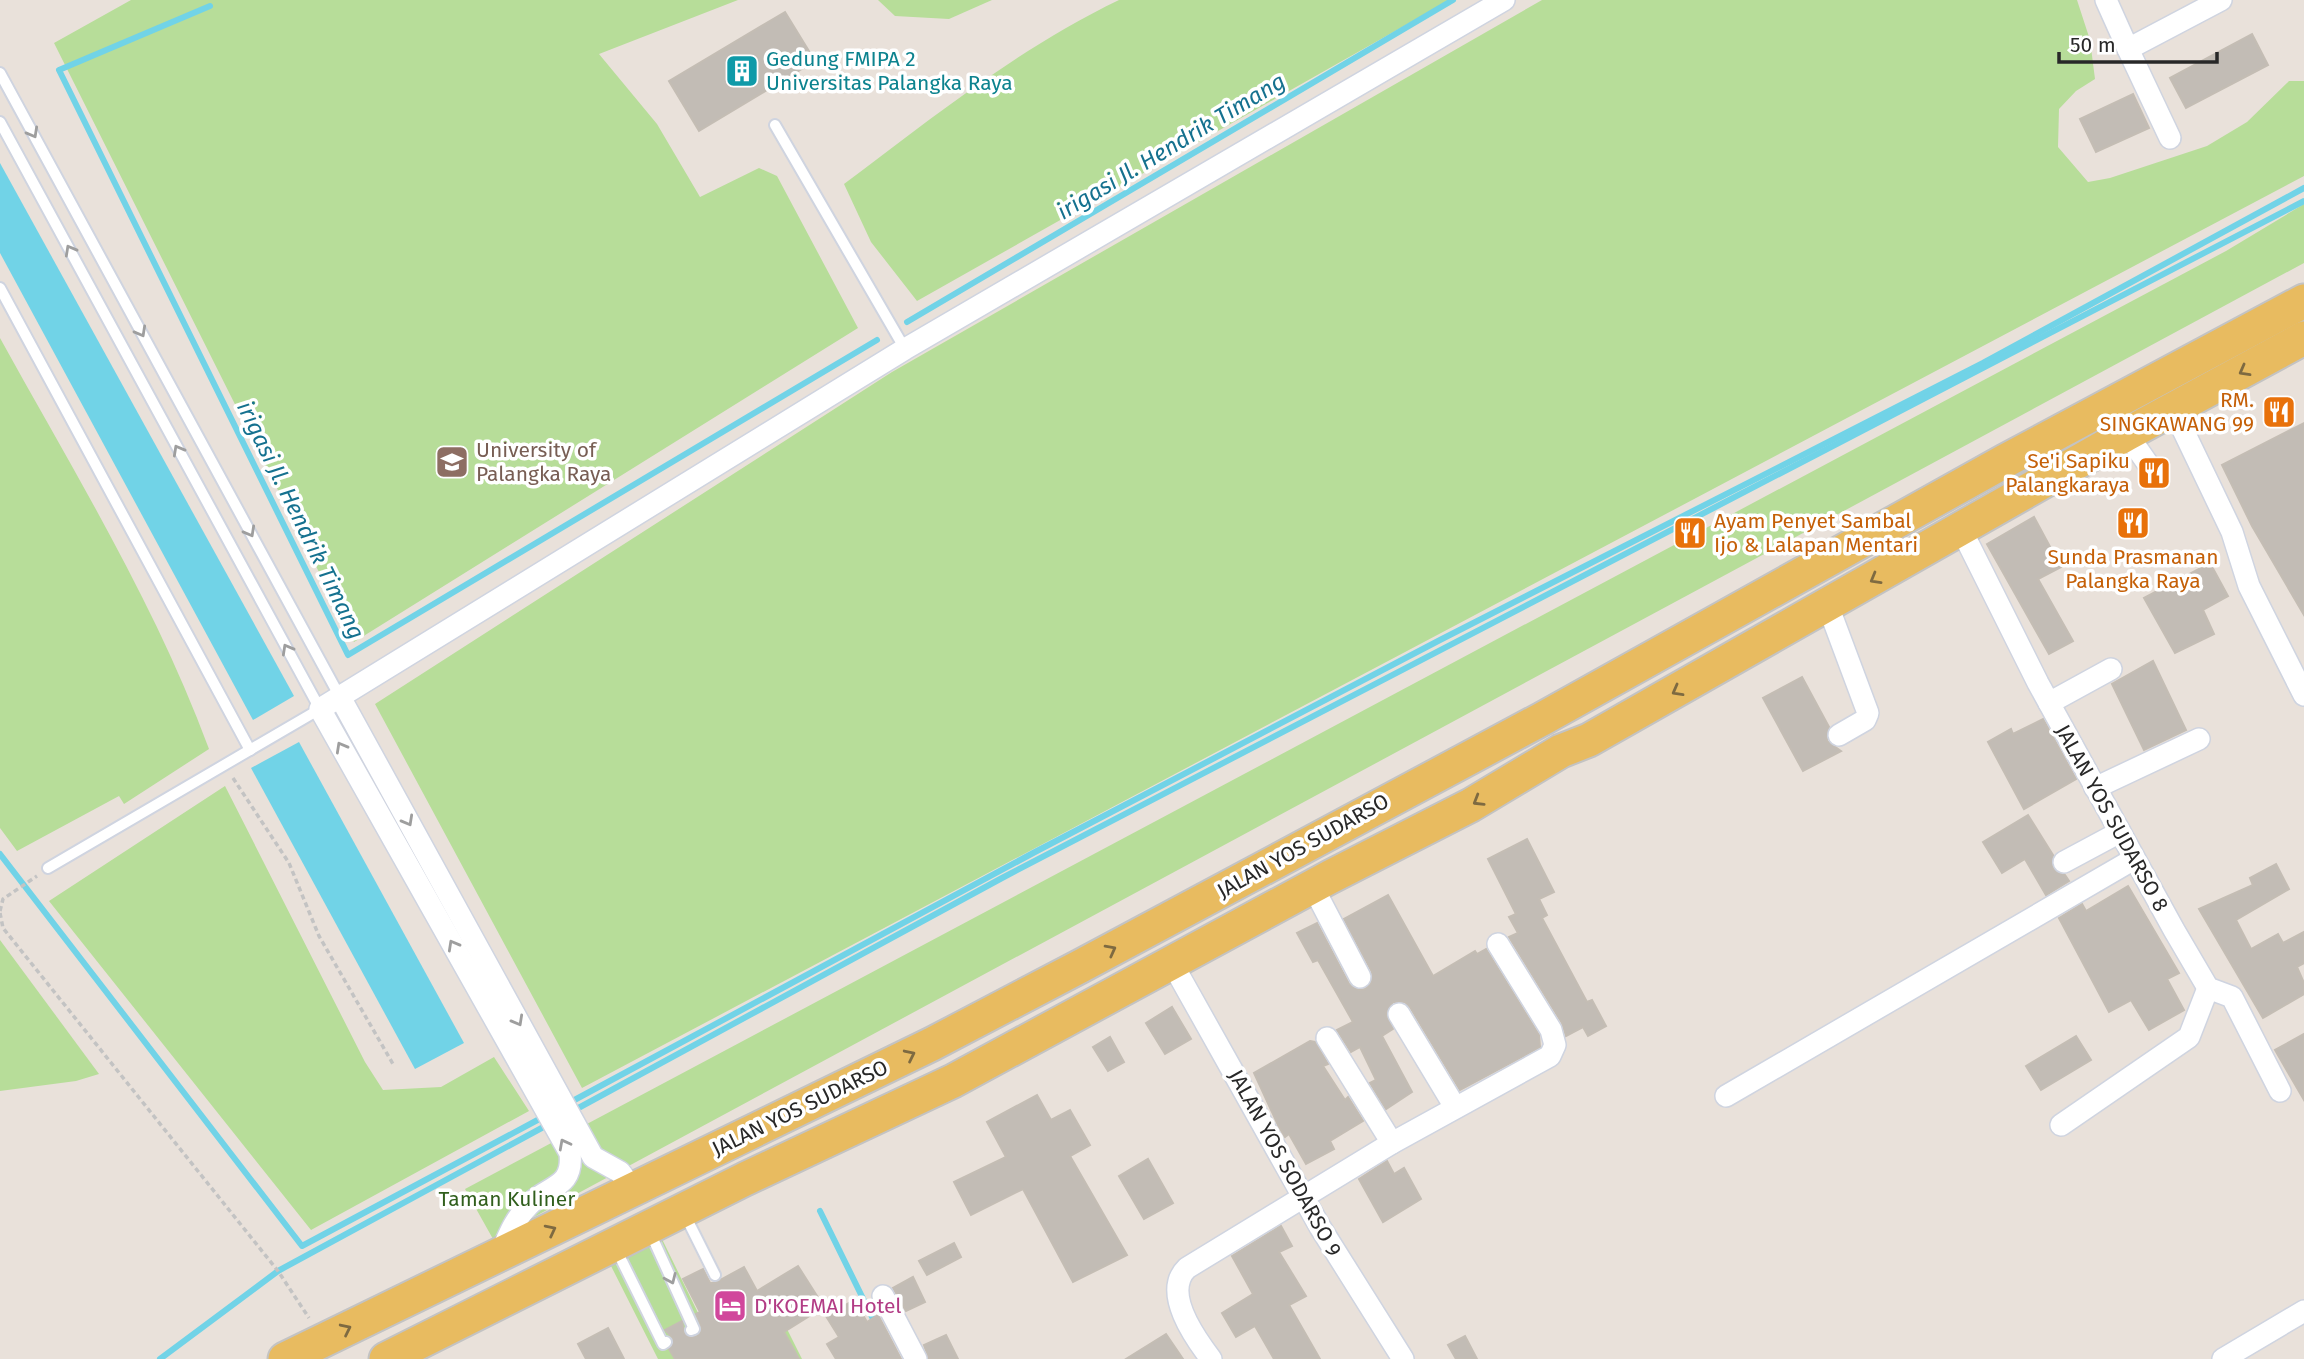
<svg xmlns="http://www.w3.org/2000/svg" width="2304" height="1359" font-family="'Fira Sans',sans-serif">
<style>
.green{fill:#b7dd99}
.water{fill:#71d3e7}
.lines{fill:none;stroke-linecap:round;stroke-linejoin:round}
.stream{stroke:#71d3e7;stroke-width:6}
.building{fill:#c2bcb5;stroke:#c4bdb4;stroke-width:2}
.service-casing{stroke:#cfd4e0;stroke-width:14}
.minor-casing{stroke:#cfd4e0;stroke-width:24}
.primary-casing{stroke:#c3c3c3;stroke-width:37}
.path{stroke:#c3c3c3;stroke-width:3.5;stroke-dasharray:5 3.5;stroke-linecap:butt}
.service{stroke:#fff;stroke-width:10}
.minor{stroke:#fff;stroke-width:21}
.primary{stroke:#e8bb60;stroke-width:33}
.oneway{stroke:#9e9e9e}
.oneway2{stroke:#7e6a41}
.labels{text-anchor:middle;dominant-baseline:central;stroke-width:7;stroke-linejoin:round;paint-order:stroke}
.culture-label{font-size:21px;fill:#0d838f;stroke:#fff;text-anchor:start}
.food-label{font-size:21px;fill:#c56008;stroke:#fff;text-anchor:end}
.education-label{font-size:21px;fill:#785e54;stroke:#fff;text-anchor:start}
.street-label{font-size:21px;fill:#282828;stroke:#fff}
.park-label{font-size:21px;fill:#315f1d;stroke:#fff}
.hotel-label{font-size:21px;fill:#b23c85;stroke:#fff;text-anchor:start}
.water-label{font-size:23px;font-style:italic;fill:#15718f;stroke:#fff}
</style>
<rect width="100%" height="100%" fill="#e9e1da"/>
<g class="green">
<path d="M131 0H738L599 54 657 124 700 197 759 168 777 176 858 328 354 642 54 43Z"/>
<path d="M878 0H992L949 19 895 16Z"/>
<path d="M1119 0H1450L917 301 871 242 844 184C932 118 1019 48 1119 0Z"/>
<path d="M1542 0H2077L2090 40 2095 79 2076 91 2059 109 2058 147 2088 182 2110 178 2207 146 2247 122 2289 81H2304V176L582 1088 375 704 892 372Z"/>
<path d="M2304 204V263L493 1239 465 1189 2226 251Z"/>
<path d="M0 338C74 472 156 605 209 749L124 804 119 796 17 851 0 828Z"/>
<path d="M225 786 365 1062 383 1090 441 1087 494 1057 529 1111 311 1230 49 901Z"/>
<path d="M0 940 99 1074 76 1081 0 1091Z"/>
<path d="M662 1239 719 1356 784 1323 802 1359H658L610 1264Z"/>
</g>
<g class="water">
<path d="M0 163 294 696 253 720 0 253Z"/>
<path d="M299 742 464 1043 415 1069 251 768Z"/>
</g>
<g class="lines">
<g class="stream">
<path d="M210 6 59 70 348 655 877 340"/>
<path d="M907 322 1453 0"/>
<path d="M0 854 302 1246 545 1116"/>
<path d="M567 1104 1035 852 1440 640 1983 363 2304 188"/>
<path d="M571 1112 1002 878 2304 201"/>
<path d="M820 1211 875 1323"/>
<path d="M160 1359 278 1271 549 1124"/>
</g>
</g>
<g class="building">
<path d="M785 12 815 61 699 131 669 81Z"/>
<path d="M2252 34 2268 65 2186 108 2170 78Z"/>
<path d="M2133 94 2149 128 2096 152 2080 119Z"/>
<path d="M2304 423V615L2252 526 2222 465Z"/>
<path d="M2034 517 2061 567 2038 579 2073 641 2049 654 1987 544Z"/>
<path d="M2210 563 2228 596 2203 610 2214 634 2175 653 2144 598Z"/>
<path d="M2153 661 2186 730 2144 750 2112 684Z"/>
<path d="M1802 677 1829 727 1827 741 1841 751 1803 771 1763 698Z"/>
<path d="M2043 719 2076 779 2024 809 1988 742 2011 729 2013 734Z"/>
<path d="M2028 815 2053 855V869L2065 875 2069 881 2046 895 2025 859 2002 873 1983 842Z"/>
<path d="M1527 839 1554 892 1539 899 1547 915 1542 918 1587 1002 1592 1000 1606 1026 1588 1036 1583 1027 1566 1036 1562 1023 1509 937 1518 933 1509 917 1516 914 1488 859Z"/>
<path d="M2276 864 2289 889 2236 920 2251 949 2278 934 2283 943 2304 932V963L2297 967 2304 983V994L2263 1018 2199 909 2253 885 2250 878Z"/>
<path d="M2128 886 2179 973 2167 979 2184 1010 2149 1030 2131 1000 2109 1012 2059 918 2082 904 2086 911Z"/>
<path d="M1388 895 1433 976 1475 951 1477 954 1486 949 1539 1035 1540 1047 1460 1090 1410 1007 1405 1002H1393L1386 1014 1393 1029 1382 1036 1412 1092 1386 1109 1370 1083 1376 1080 1360 1047 1351 1052 1337 1030 1353 1022 1318 960 1313 962 1297 933 1317 923 1349 984 1359 990 1365 989 1371 983 1372 972 1344 919Z"/>
<path d="M1172 1007 1191 1039 1165 1054 1146 1023Z"/>
<path d="M2304 1034V1100L2275 1050Z"/>
<path d="M2076 1036 2091 1060 2041 1090 2026 1066Z"/>
<path d="M1110 1037 1124 1062 1108 1071 1093 1047Z"/>
<path d="M1310 1041 1315 1042 1328 1064 1323 1066 1345 1100 1348 1097 1363 1121 1330 1141 1334 1149 1306 1164 1289 1134 1285 1137 1278 1125 1254 1073Z"/>
<path d="M1037 1095 1051 1120 1070 1110 1090 1145 1070 1156 1127 1255 1073 1282 1023 1189 971 1215 954 1182 1006 1157 987 1122Z"/>
<path d="M1148 1159 1173 1203 1144 1219 1119 1176Z"/>
<path d="M1387 1161 1394 1174 1404 1168 1421 1199 1383 1222 1359 1179Z"/>
<path d="M1281 1226 1292 1246 1279 1252 1306 1296 1289 1305 1320 1359H1274L1255 1326 1236 1337 1222 1313 1253 1294 1232 1256Z"/>
<path d="M954 1243 961 1257 927 1275 919 1261Z"/>
<path d="M798 1266 824 1307 784 1332 799 1359H675L669 1349 673 1338 665 1330 682 1321 684 1333 689 1337 697 1336 702 1329 696 1314 700 1312 683 1279 703 1269 710 1283H715L744 1267 757 1291Z"/>
<path d="M913 1277 925 1302 906 1311 893 1288Z"/>
<path d="M854 1300 867 1322 878 1315 901 1359H836L827 1344 839 1337 826 1316Z"/>
<path d="M608 1328 624 1359H586L578 1344Z"/>
<path d="M1166 1334 1183 1359H1126Z"/>
<path d="M946 1335 958 1359H929L924 1345Z"/>
<path d="M1465 1336 1477 1359H1456L1448 1345Z"/>
</g>
<g class="lines">
<defs>
<g id="service">
<path d="M0 73 340 697"/>
<path d="M0 122 320 709 48 868"/>
<path d="M775 125 905 349"/>
<path d="M0 288 250 750"/>
<path d="M684 1213 715 1275"/>
<path d="M649 1230 694 1329 691 1330"/>
<path d="M616 1249 663 1344 666 1342"/>
</g>
<g id="minor">
<path d="M2106 0 2128 49 2221 0"/>
<path d="M2128 49 2170 138"/>
<path d="M2173 409 2232 532 2249 586 2304 695"/>
<path d="M2127 434 2150 467"/>
<path d="M1961 529 2038 683 2174 930 2208 988 2232 997 2280 1091"/>
<path d="M1828 606 1868 713 1865 720 1839 735"/>
<path d="M340 697 593 1157 620 1172 633 1189"/>
<path d="M2049 703 2111 669"/>
<path d="M2095 788 2199 739"/>
<path d="M2064 862 2120 832"/>
<path d="M1313 887 1360 977"/>
<path d="M1172 963 1320 1227 1403 1359"/>
<path d="M1399 1014 1455 1107"/>
<path d="M1327 1038 1392 1143"/>
<path d="M1726 1096 2134 859"/>
<path d="M2061 1125 2189 1037 2208 988"/>
<path d="M500 1255C508 1237 514 1220 528 1206 547 1185 574 1189 570 1153L320 709 905 349 1504 0"/>
<path d="M883 1296 916 1359"/>
<path d="M1211 1359C1195 1338 1162 1292 1187 1268L1392 1143 1550 1056 1555 1045 1551 1030 1498 944"/>
<path d="M2223 1359 2304 1311"/>
</g>
<g id="primary">
<path d="M285 1359 932 1044 1079 967 1542 719 2005 461 2304 301"/>
<path d="M386 1359 745 1179 953 1081 1330 877 1471 805 1561 751 1589 740 2127 434 2304 338"/>
</g>
</defs>
<use href="#service" class="service-casing"/>
<use href="#minor" class="minor-casing"/>
<use href="#primary" class="primary-casing"/>
<g class="path">
<path d="M233 778 289 863 319 936 393 1064"/>
<path d="M0 911 3 899 37 876"/>
<path d="M0 913 3 928 278 1271 309 1318"/>
</g>
<use href="#service" class="service"/>
<use href="#minor" class="minor"/>
<use href="#primary" class="primary"/>
</g>
<defs><path id="oneway-chevron" d="M-2-3.5L2.5 0L-2 3.5" fill="none" stroke-width="1.6" stroke-linecap="round" stroke-linejoin="round" transform="scale(1.75)"/></defs>
<g class="oneway">
<use href="#oneway-chevron" transform="translate(33 133) rotate(61)"/>
<use href="#oneway-chevron" transform="translate(70 250) rotate(-119)"/>
<use href="#oneway-chevron" transform="translate(141 332) rotate(61)"/>
<use href="#oneway-chevron" transform="translate(178 450) rotate(-119)"/>
<use href="#oneway-chevron" transform="translate(250 532) rotate(61)"/>
<use href="#oneway-chevron" transform="translate(287 649) rotate(-119)"/>
<use href="#oneway-chevron" transform="translate(341 747) rotate(-119)"/>
<use href="#oneway-chevron" transform="translate(408 821) rotate(61)"/>
<use href="#oneway-chevron" transform="translate(453 945) rotate(-119)"/>
<use href="#oneway-chevron" transform="translate(518 1021) rotate(61)"/>
<use href="#oneway-chevron" transform="translate(564 1144) rotate(-118)"/>
<use href="#oneway-chevron" transform="translate(671 1279) rotate(66)"/>
</g>
<g class="oneway2">
<use href="#oneway-chevron" transform="translate(2244 371) rotate(151)"/>
<use href="#oneway-chevron" transform="translate(1875 579) rotate(150)"/>
<use href="#oneway-chevron" transform="translate(1677 691) rotate(151)"/>
<use href="#oneway-chevron" transform="translate(1478 801) rotate(149)"/>
<use href="#oneway-chevron" transform="translate(1111 950) rotate(-28)"/>
<use href="#oneway-chevron" transform="translate(910 1055) rotate(-26)"/>
<use href="#oneway-chevron" transform="translate(551 1230) rotate(-27)"/>
<use href="#oneway-chevron" transform="translate(346 1329) rotate(-26)"/>
</g>
<defs>
<symbol id="building-square" viewBox="-11 -11 22 22"><rect x="-9" y="-9" width="18" height="18" rx="4" fill="#0f9aa8" stroke="#fff"/><path d="M-4-6H4V6H1V3H-1V6H-4ZM-2.5-4.3h1.7v1.8h-1.7ZM.8-4.3h1.7v1.8H.8ZM-2.5-1h1.7V.8h-1.7ZM.8-1h1.7V.8H.8Z" fill="#fff"/></symbol>
<symbol id="restaurant-square" viewBox="-11 -11 22 22"><rect x="-9" y="-9" width="18" height="18" rx="4" fill="#e8710a" stroke="#fff"/><path d="M-5-6h1v4h1v-4h1v4h1v-4h1v5L-1.5 .5V6h-2V.5L-5-1ZM5-6V6H3V1.5H1.5Q1.5-4 5-6Z" fill="#fff"/></symbol>
<symbol id="university-square" viewBox="-11 -11 22 22"><rect x="-9" y="-9" width="18" height="18" rx="4" fill="#8d6e63" stroke="#fff"/><path d="M0-5L7-2L0 1L-7-2ZM-4 1L0 2.5L4 1V4Q0 6-4 4Z" fill="#fff"/></symbol>
<symbol id="hotel-square" viewBox="-11 -11 22 22"><rect x="-9" y="-9" width="18" height="18" rx="4" fill="#d1479c" stroke="#fff"/><path d="M-6-4.5h1.5V1H6V5H4.5V3h-9V5H-6ZM-4 0a1.8 1.8 0 1 1 3.6 0ZM.5 0V-2.5h3Q6-2.5 6 0Z" fill="#fff"/></symbol>
</defs>
<g fill-rule="evenodd">
<use href="#building-square" x="723" y="52" width="38" height="38"/>
<use href="#restaurant-square" x="2260" y="393" width="38" height="38"/>
<use href="#university-square" x="433" y="443" width="38" height="38"/>
<use href="#restaurant-square" x="2135" y="454" width="38" height="38"/>
<use href="#restaurant-square" x="2114" y="504" width="38" height="38"/>
<use href="#restaurant-square" x="1671" y="514" width="38" height="38"/>
<use href="#hotel-square" x="711" y="1287" width="38" height="38"/>
</g>
<g class="labels">
<g class="culture-label">
<text x="766" y="59">Gedung FMIPA 2<tspan x="766" dy="24">Universitas Palangka Raya</tspan></text>
</g>
<g class="food-label">
<text x="2254" y="400">RM.<tspan x="2254" dy="24">SINGKAWANG 99</tspan></text>
<text x="2130" y="461">Se'i Sapiku<tspan x="2130" dy="24">Palangkaraya</tspan></text>
<text x="1714" y="521" text-anchor="start">Ayam Penyet Sambal<tspan x="1714" dy="24">Ijo &amp; Lalapan Mentari</tspan></text>
<text x="2133" y="557" text-anchor="middle">Sunda Prasmanan<tspan x="2133" dy="24">Palangka Raya</tspan></text>
</g>
<g class="education-label">
<text x="476" y="450">University of<tspan x="476" dy="24">Palangka Raya</tspan></text>
</g>
<g class="street-label">
<text transform="translate(2112 818) rotate(61)">JALAN YOS SUDARSO 8</text>
<text transform="translate(1303 846) rotate(-29)">JALAN YOS SUDARSO</text>
<text transform="translate(800 1108) rotate(-26)">JALAN YOS SUDARSO</text>
<text transform="translate(1285 1163) rotate(61)">JALAN YOS SODARSO 9</text>
</g>
<g class="park-label">
<text x="507" y="1199">Taman Kuliner</text>
</g>
<g class="hotel-label">
<text x="754" y="1306">D'KOEMAI Hotel</text>
</g>
<g class="water-label">
<text transform="translate(1171 146) rotate(-31)">irigasi Jl. Hendrik Timang</text>
<text transform="translate(301 520) rotate(64)">irigasi Jl. Hendrik Timang</text>
</g>
</g>
<path d="M2059 52v10h158v-10" fill="none" stroke="#282828" stroke-width="3.5"/>
<text x="2070" y="52" font-size="21" fill="#282828" stroke="#ffffff" stroke-width="5" paint-order="stroke">50 m</text>
</svg>
